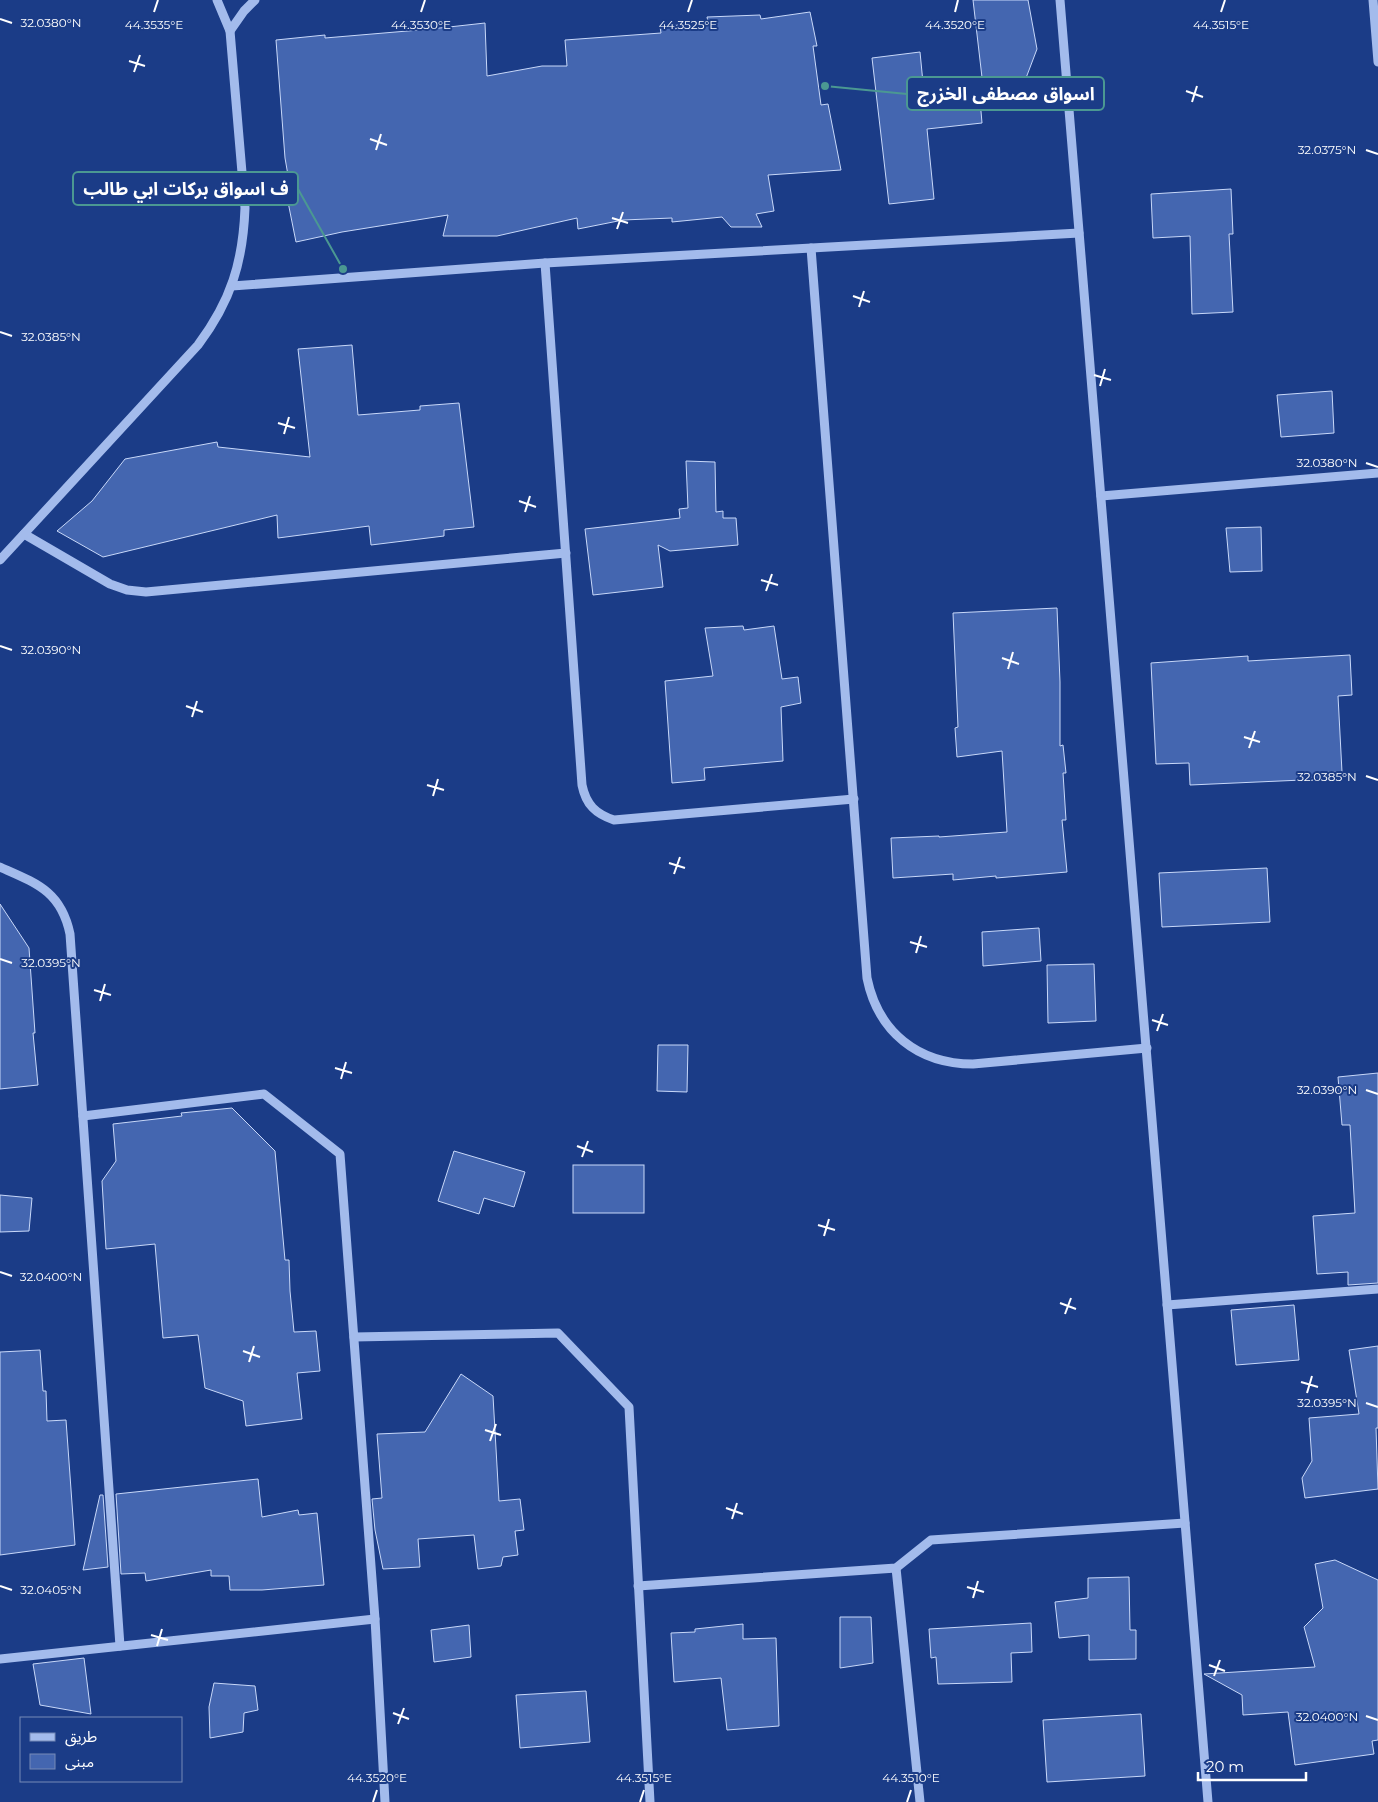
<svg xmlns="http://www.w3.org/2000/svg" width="1378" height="1802" font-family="Montserrat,'Noto Sans Arabic',sans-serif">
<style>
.building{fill:#4466b0;stroke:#c8d8f9}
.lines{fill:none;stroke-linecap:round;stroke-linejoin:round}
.minor{stroke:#a3bbec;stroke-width:9}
.ticks{fill:none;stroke:#fff;stroke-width:2}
.ticks-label{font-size:12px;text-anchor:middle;fill:#fff;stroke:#1b3c87;stroke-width:4;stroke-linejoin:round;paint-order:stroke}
.leader{fill:none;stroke:#4b9892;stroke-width:2}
.callout-dot{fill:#4b9892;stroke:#1b3c87;stroke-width:2}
.callout{fill:#1b3c87;stroke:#4b9892;stroke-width:2}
.callout-label{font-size:18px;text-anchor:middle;font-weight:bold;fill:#fff}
</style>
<rect width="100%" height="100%" fill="#1b3c87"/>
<g class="building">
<path d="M973 0H1028L1037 49 1015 107 989 110 983 86Z"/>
<path d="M810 12 817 46H813L821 105 828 104 841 170 768 175 774 211 756 214 762 227H731L722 217 672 222V218L623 220 578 229 577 218 497 236H443L448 215 342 232 296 242 284 182 289 181 285 158 276 40 325 35V38L431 29 485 23 487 76 542 66H567L565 40 661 33 660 27 708 22 707 17 760 15 761 19Z"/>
<path d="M920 52 924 93 979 88 982 123 927 129 934 199 889 204 872 58Z"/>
<path d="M1231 189 1233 234H1229L1233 312 1192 314 1190 236 1153 238 1151 194Z"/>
<path d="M352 345 358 415 420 410V406L459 403 474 527 444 530V536L371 545 369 526 278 538 277 515 103 557 57 531 92 501 125 459 217 442 218 447 310 457 298 349Z"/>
<path d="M1332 391 1334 433 1281 437 1277 395Z"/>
<path d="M686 461 715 462 716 512 723 511V518H736L738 545 670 551 658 545 663 587 593 595 585 529 680 518 679 509 688 508Z"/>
<path d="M1261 527 1262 571 1230 572 1226 528Z"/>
<path d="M1057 608 1060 682V746L1063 745 1066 773H1063L1066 820H1062L1067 872 996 878V876L953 880V874L893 878 891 838 939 836V837L1007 832 1002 751 957 757 955 728 958 727 953 613Z"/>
<path d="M743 626 744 630 774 626 782 679 798 677 801 703 781 707 783 761 704 768 705 780 672 783 665 681 713 676 705 628Z"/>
<path d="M1350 655 1352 695 1338 696 1342 772H1325V779L1190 785 1189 763 1156 764 1151 663 1248 656V661Z"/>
<path d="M1267 868 1270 922 1162 927 1159 873Z"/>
<path d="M0 904 29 948 35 1033H33L38 1085 0 1089Z"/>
<path d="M1039 928 1041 961 983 966 982 932Z"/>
<path d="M1094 964 1096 1021 1048 1023 1047 965Z"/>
<path d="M658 1045H688L687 1092 657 1091Z"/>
<path d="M1378 1073V1283L1348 1285V1272L1317 1274 1313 1216 1355 1213 1350 1125H1342L1338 1077Z"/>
<path d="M232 1108 275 1151 285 1260H289L290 1291 294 1332 316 1331 320 1371 297 1373 302 1419 246 1426 243 1401 205 1388 198 1335 163 1338 155 1244 106 1249 102 1181 116 1161 113 1124 182 1116 181 1113Z"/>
<path d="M454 1151 525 1172 514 1207 484 1198 479 1214 438 1201Z"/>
<rect x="573" y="1165" width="71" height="48"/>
<path d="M0 1195 32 1198 29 1231 0 1232Z"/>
<path d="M1294 1305 1299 1360 1236 1365 1231 1310Z"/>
<path d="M1378 1346V1428H1376L1378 1489 1305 1498 1302 1478 1312 1461 1309 1418 1359 1414 1349 1350Z"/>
<path d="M40 1350 43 1391H46L47 1421 66 1420 75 1545 0 1555V1352Z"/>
<path d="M461 1374 493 1396 499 1501 520 1499 524 1530 515 1531 518 1555 503 1557 501 1566 478 1569 474 1535 418 1539 420 1567 383 1569 375 1530 372 1499 382 1498 377 1434 425 1432Z"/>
<path d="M258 1479 262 1517 298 1510 299 1515 317 1513 324 1585 262 1590H230L229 1576H211V1570L146 1581 145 1573 121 1574 116 1494Z"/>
<path d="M100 1495H103L108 1567 83 1570Z"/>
<path d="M1335 1560 1378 1580V1740L1372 1741 1374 1754 1295 1765 1288 1712 1243 1715 1242 1695 1204 1674 1315 1667 1304 1627 1323 1608 1315 1564Z"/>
<path d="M1129 1577 1130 1630H1136V1659L1089 1660V1635L1059 1638 1055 1602 1088 1598V1578Z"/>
<path d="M840 1617H871L873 1663 840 1668Z"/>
<path d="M1031 1623 1032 1652 1011 1653 1012 1682 938 1684 936 1657 931 1658 929 1629Z"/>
<path d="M743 1624V1639L776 1638 779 1726 727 1730 721 1678 674 1682 671 1633 695 1632V1629Z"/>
<path d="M469 1625 471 1657 434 1662 431 1630Z"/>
<path d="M84 1658 91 1714 40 1705 33 1664Z"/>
<path d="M214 1683 255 1686 258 1710 244 1713 243 1732 210 1738 209 1707Z"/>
<path d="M586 1691 590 1742 520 1748 516 1695Z"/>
<path d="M1141 1714 1145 1776 1047 1782 1043 1720Z"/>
</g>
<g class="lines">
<g class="minor">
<path d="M1060 0 1208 1802"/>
<path d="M1373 0 1378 62"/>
<path d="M230 31 244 11 255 0"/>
<path d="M811 248 867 978C878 1032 918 1064 973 1064L1147 1048"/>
<path d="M545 263 582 785C586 805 596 814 614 820L854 799"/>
<path d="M232 286 545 263 1079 233"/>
<path d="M1101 496 1378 473"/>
<path d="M24 534 110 584 127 590 146 592 566 553"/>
<path d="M0 560 198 345C231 301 243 262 245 208L230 31 217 0"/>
<path d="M0 867C36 883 61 891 70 934L120 1646"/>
<path d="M83 1116 264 1094 340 1154 375 1619 385 1802"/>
<path d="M1167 1305 1378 1289"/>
<path d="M354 1337 558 1333 629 1407 650 1802"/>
<path d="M896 1568 920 1802"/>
<path d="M638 1586 896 1568 931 1540 1185 1523"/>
<path d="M0 1659 375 1619"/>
</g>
</g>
<path class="ticks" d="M154 12 158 0M421 12 425 0M688 12 692 0M955 12 958 0M1221 12 1225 0M0 19 12 23M129 61 145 66M134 72 140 55M1186 91 1203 97M1192 102 1197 86M370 139 387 145M376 150 381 134M1366 150 1378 154M612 218 628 223M617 229 623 212M853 296 870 302M859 307 864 291M0 332 12 336M1094 375 1111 380M1100 386 1105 369M278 423 295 428M284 434 289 417M1366 463 1378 467M519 501 536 507M525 512 530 496M761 580 778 585M766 591 772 574M0 646 12 650M1002 658 1019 664M1008 669 1013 652M186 706 203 712M192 717 197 701M1244 737 1260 742M1249 748 1255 731M1366 776 1378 780M427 785 444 790M433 796 438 779M669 863 685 868M674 874 680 857M910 942 927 947M916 953 921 936M0 959 12 963M94 990 111 995M100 1001 105 984M1152 1020 1168 1025M1157 1031 1163 1014M335 1068 352 1073M341 1079 346 1062M1366 1090 1378 1094M577 1146 593 1152M582 1157 588 1141M818 1225 835 1230M824 1236 829 1219M0 1272 12 1276M1060 1303 1076 1309M1065 1314 1071 1298M243 1351 260 1357M249 1362 254 1346M1301 1382 1318 1387M1307 1393 1312 1376M1366 1403 1378 1407M485 1430 501 1435M490 1441 496 1424M726 1508 743 1514M732 1519 737 1503M0 1586 12 1590M967 1587 984 1592M973 1598 978 1581M151 1635 168 1640M157 1646 162 1629M1209 1665 1225 1671M1214 1676 1220 1660M393 1713 409 1719M1366 1716 1378 1720M398 1724 404 1708M373 1802 377 1790M640 1802 644 1790M907 1802 911 1790"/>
<g class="ticks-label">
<text x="51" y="27">32.0380°N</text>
<text x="154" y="29">44.3535°E</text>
<text x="421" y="29">44.3530°E</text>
<text x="688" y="29">44.3525°E</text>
<text x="955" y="29">44.3520°E</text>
<text x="1221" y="29">44.3515°E</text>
<text x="1327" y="154">32.0375°N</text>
<text x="51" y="341">32.0385°N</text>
<text x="1327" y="467">32.0380°N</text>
<text x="51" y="654">32.0390°N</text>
<text x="1327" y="781">32.0385°N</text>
<text x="51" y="967">32.0395°N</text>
<text x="1327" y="1094">32.0390°N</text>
<text x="51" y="1281">32.0400°N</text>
<text x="1327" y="1407">32.0395°N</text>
<text x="51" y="1594">32.0405°N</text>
<text x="1327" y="1721">32.0400°N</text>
<text x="377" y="1782">44.3520°E</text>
<text x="644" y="1782">44.3515°E</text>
<text x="911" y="1782">44.3510°E</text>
</g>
<path class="leader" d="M825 86L907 94M343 269L298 189"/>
<g class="callout-dot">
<circle cx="825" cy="86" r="5"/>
<circle cx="343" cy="269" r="5"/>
</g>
<g class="callout">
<rect x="907" y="77" width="197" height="33" rx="5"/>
<rect x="73" y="172" width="225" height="33" rx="5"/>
</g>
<g class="callout-label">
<text x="1006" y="100">اسواق مصطفى الخزرج</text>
<text x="186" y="195">ف اسواق بركات ابي طالب</text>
</g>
<rect x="20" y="1717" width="162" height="65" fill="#1b3c87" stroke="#768ab7"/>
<rect x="30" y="1733" width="25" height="8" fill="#a3bbec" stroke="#768ab7"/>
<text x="65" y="1742" font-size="15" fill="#ffffff">طريق</text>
<rect x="30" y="1754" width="25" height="15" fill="#4466b0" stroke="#768ab7"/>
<text x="65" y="1767" font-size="15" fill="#ffffff">مبنى</text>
<path d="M1198 1772v8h108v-8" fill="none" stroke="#ffffff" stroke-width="2.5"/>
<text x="1206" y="1772" font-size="15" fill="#ffffff" stroke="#1b3c87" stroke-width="4" paint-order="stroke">20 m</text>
</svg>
